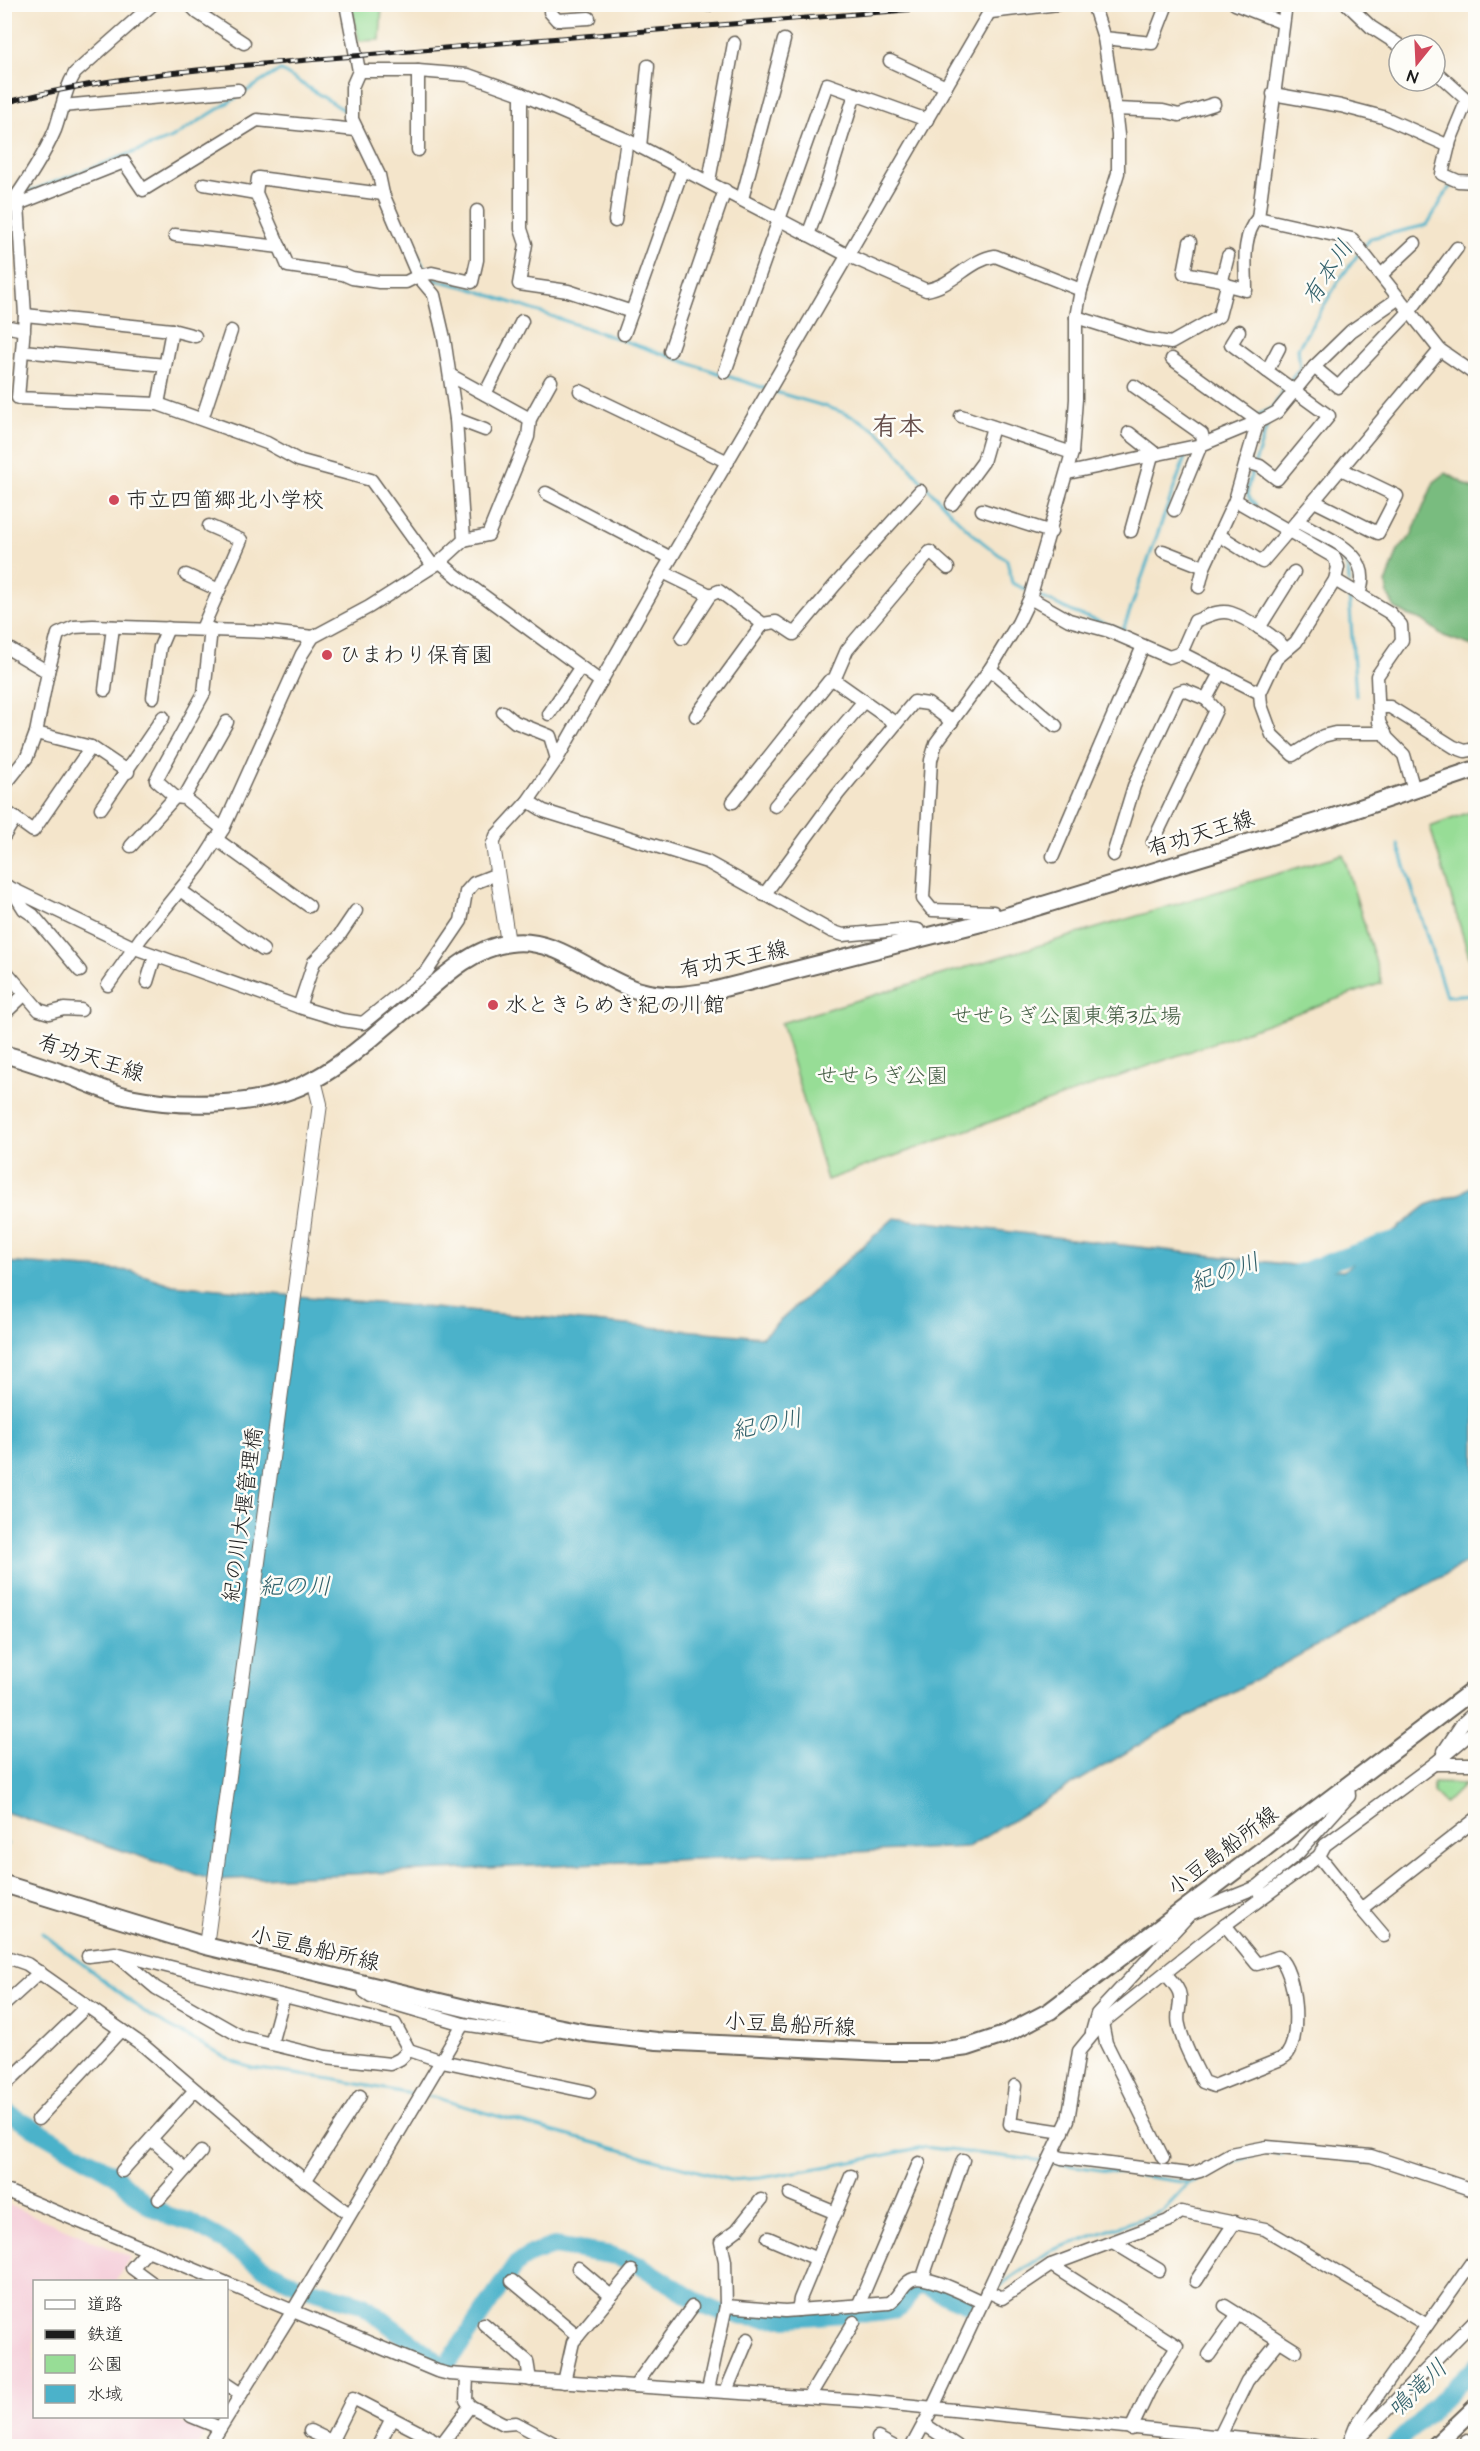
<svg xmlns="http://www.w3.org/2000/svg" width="1480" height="2451" font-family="'Architects Daughter','Klee One',sans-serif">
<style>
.built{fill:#f5cfda}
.green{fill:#97dd96;stroke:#5a7c59;stroke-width:1.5}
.forest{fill:#79bc7f;stroke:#4a6c4e;stroke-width:1.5}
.water{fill:#4bb2ca;stroke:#346773;stroke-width:1.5}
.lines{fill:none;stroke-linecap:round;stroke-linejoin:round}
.stream{stroke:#4bb2ca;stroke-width:3}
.river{stroke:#4bb2ca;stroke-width:18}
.minor-casing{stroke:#686259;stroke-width:15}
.tertiary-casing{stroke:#686259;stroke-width:16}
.secondary-casing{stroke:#686259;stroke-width:20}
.minor{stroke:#fff;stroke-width:12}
.tertiary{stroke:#fff;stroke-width:14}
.secondary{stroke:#fff;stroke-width:16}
.rail-casing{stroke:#1c1c1c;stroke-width:5}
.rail{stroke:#fdfcf7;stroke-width:3;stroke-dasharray:9;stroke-linecap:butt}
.poi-dot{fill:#d1495b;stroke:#fdfcf7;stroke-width:2}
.labels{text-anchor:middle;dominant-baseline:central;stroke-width:5;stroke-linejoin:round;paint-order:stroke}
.poi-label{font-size:22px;fill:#1c1c1c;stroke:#fdfcf7;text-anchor:start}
.street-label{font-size:22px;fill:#1c1c1c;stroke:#fdfcf7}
.park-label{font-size:22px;fill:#476047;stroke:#fdfcf7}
.water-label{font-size:24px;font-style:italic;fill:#31606a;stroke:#fdfcf7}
.quarter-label{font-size:26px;font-weight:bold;fill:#664f4c;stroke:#fdfcf7}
</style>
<rect width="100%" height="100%" fill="#fdfcf7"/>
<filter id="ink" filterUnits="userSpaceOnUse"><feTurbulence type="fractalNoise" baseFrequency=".0167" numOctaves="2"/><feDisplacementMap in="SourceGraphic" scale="12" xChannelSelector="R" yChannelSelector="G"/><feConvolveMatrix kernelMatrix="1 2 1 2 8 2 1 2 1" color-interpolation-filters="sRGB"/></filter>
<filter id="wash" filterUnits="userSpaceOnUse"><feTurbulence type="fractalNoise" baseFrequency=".008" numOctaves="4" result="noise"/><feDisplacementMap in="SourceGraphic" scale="24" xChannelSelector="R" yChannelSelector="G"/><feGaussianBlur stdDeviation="1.35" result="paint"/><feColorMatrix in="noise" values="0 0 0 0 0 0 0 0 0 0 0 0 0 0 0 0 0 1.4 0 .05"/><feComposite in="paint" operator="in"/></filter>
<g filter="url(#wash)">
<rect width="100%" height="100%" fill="#f4e5cb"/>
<path class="built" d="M4 2203 131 2257 115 2281 34 2282V2416L166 2417 206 2432 197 2446H5Z"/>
<g class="green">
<path d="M351 5H382L380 40 359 41Z"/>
<path d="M1475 810H1476L1475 976 1430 827Z"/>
<path d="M1343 854 1382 983 827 1180 781 1023Z"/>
<path d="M1433 1783 1465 1784 1445 1804 1433 1792Z"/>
</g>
<path class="forest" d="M1446 473 1475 490V647L1444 636 1422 620 1407 615 1395 608 1388 595 1386 584 1398 550 1411 536 1434 482Z"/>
<path class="water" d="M1475 1184V1558L1164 1730 968 1847 212 1880 5 1812 4 1262 131 1271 173 1285 762 1337 894 1218 1343 1271 1427 1205 1461 1193Z"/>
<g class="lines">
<g class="stream">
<path d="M1337 4 1367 31"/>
<path d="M1434 81 1461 103"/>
<path d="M1467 106 1476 111"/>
<path d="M23 194 172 138 280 70 347 112"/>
<path d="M402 224 426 272"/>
<path d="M1363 248 1371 238 1427 225 1449 188 1457 184"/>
<path d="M428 278 469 288 721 374"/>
<path d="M727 376 767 389"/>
<path d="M1288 383 1300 369 1298 348 1340 279 1359 253"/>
<path d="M773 391C802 401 842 408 868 425 886 436 900 455 913 471 942 504 970 536 1007 560L1012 583 1029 591"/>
<path d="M1271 411 1284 388"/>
<path d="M1255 416 1271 409"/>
<path d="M1255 463 1269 420"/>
<path d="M1253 469C1249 483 1242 496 1256 505"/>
<path d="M1334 551C1347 558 1349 570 1349 583"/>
<path d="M1349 593 1356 696"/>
<path d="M1035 594 1075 613 1123 630 1187 452"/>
<path d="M1398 844 1446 996 1476 994"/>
<path d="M4 1843 7 1844"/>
<path d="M42 1933 150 2016 234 2062 252 2068 331 2079 417 2095"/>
<path d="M424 2096 434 2097 497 2116 730 2180 761 2178 852 2162 923 2147 1044 2161"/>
<path d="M1264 2153 1282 2154"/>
<path d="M1348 2160 1374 2163"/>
<path d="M1053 2163 1189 2183C1212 2175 1231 2161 1255 2155"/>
<path d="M1460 2192 1476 2198"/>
<path d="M996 2288 1050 2251 1163 2211 1189 2183"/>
<path d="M1381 2402 1395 2381"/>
</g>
<g class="river">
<path d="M1292 1275 1396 1239"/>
<path d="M4 2109 9 2114 114 2174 146 2204 169 2216 190 2222 226 2242 262 2267 299 2286 362 2304 439 2363 447 2365 515 2265 532 2253 554 2246 611 2255 641 2266 705 2306C744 2326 805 2316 848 2314 863 2313 885 2315 898 2308 911 2302 907 2285 924 2286L972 2306"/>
<path d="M1394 2446 1476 2366"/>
</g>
</g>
</g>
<g filter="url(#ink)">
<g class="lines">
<defs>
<g id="minor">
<path d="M189 4 198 13 244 43"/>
<path d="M551 4 550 12 557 20 589 18"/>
<path d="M707 4 708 5"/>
<path d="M1235 4 1283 23"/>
<path d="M1286 4 1258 218 1352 239 1440 350 1476 375"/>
<path d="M1347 4 1371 27 1399 45"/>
<path d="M991 12 1058 4"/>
<path d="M1104 38 1152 43 1167 4"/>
<path d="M890 61 946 87"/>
<path d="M359 71H418L468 75 521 94 627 140 849 256 926 290C953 286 969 260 995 256L1081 290"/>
<path d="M1435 71 1467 100H1474"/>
<path d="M521 94V229L526 244 519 284 568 291 632 312"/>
<path d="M1273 94 1341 106 1383 117 1449 146"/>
<path d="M1467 100 1450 141 1442 174 1458 181 1476 182"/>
<path d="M62 106 238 90"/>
<path d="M1115 109 1163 111 1179 115 1214 104"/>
<path d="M640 147 648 66"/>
<path d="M418 150V71"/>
<path d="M709 181 734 43"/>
<path d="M204 184 256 193"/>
<path d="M383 194 258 178 256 193 288 266 343 274 352 278 379 282H406L418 276 432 273 472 282 477 260V211"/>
<path d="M742 199 784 40"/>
<path d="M14 201 18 204 25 315 18 398 158 404 267 443 298 460 371 480 433 566"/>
<path d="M18 204 124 162 143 190 257 120 356 130"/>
<path d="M4 214C22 189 43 158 55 130 62 111 64 90 75 73L153 4"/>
<path d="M615 221 627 140"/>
<path d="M175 235 280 247"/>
<path d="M808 235 827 184 855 94"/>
<path d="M1190 242 1184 273 1222 280"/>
<path d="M1381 275 1415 243"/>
<path d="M1227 285 1246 290C1246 267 1241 236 1258 218"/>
<path d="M25 315 172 330 195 336"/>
<path d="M1076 317 1146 339 1171 343 1219 316 1227 285 1222 280 1228 256"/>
<path d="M4 326 24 330"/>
<path d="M1239 331 1231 344 1267 371"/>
<path d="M624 334 683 168"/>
<path d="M23 351 165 365"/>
<path d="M670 351 725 190"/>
<path d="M1314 367 1338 387 1410 311 1457 248"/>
<path d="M725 372 827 84 927 120"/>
<path d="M450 375 530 419 551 381"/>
<path d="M1134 386 1202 434 1203 440 1174 510"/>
<path d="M580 391 728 462"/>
<path d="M485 394 522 321"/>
<path d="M158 404 172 330"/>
<path d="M961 416 1072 453"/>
<path d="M202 419 231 331"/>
<path d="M456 419 485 430"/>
<path d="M1129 433 1153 452 1131 531"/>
<path d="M1246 462 1260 466 1277 479 1329 416 1267 371 1279 348"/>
<path d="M1068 473 1201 445 1264 419 1277 412 1314 367 1351 331 1399 298"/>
<path d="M546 493 671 558"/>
<path d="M1235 500 1334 557 1338 567 1335 580 1296 642 1276 659 1260 693 1261 705 1272 735 1293 755 1323 736 1335 733H1385"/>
<path d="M1314 501 1378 533 1397 496 1341 469"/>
<path d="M952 504 983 462 993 427"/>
<path d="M982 510 1051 532"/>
<path d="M1297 521 1440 350"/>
<path d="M1219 535 1262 562 1297 521C1327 539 1375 552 1359 594"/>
<path d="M464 540 488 535 528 437 530 419"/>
<path d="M1163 551 1204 567 1235 500 1258 421 1172 359"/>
<path d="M440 562 458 577 601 682"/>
<path d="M663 572 710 595 719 591 763 624 776 622 794 634 835 585 920 491"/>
<path d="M186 575 219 590"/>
<path d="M1335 580 1390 613 1401 625 1402 640 1377 676 1379 722 1387 738 1404 755 1414 790"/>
<path d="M1199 587 1204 567"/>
<path d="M1030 598 1069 620 1109 631 1169 657 1181 653 1195 621C1206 617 1219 609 1231 613 1246 618 1278 638 1286 650"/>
<path d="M1259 628 1294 572"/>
<path d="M202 629 241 540 209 526"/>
<path d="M211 629 204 693 156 780 175 797 184 798 223 829"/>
<path d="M682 638 710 595"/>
<path d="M4 646 48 672"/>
<path d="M1181 653 1260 693"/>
<path d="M990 669 1056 726"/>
<path d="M834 680 847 650 930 552 948 568"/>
<path d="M105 690 113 627"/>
<path d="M153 697 160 647 168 628"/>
<path d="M1379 707H1390L1454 747 1465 751 1476 749"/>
<path d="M503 712 515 722 550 736 557 759"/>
<path d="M549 714 580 668"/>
<path d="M696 716 763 624"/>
<path d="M91 747 128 772"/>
<path d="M4 786 27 757 36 733"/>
<path d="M184 798 227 722"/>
<path d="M528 801 544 811 707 862 831 931 843 935 909 929 918 930"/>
<path d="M733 802 829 681 834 680 895 723"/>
<path d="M775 806 864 701"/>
<path d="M101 808 163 717"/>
<path d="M4 810 15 818"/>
<path d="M4 836 15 818 33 831 91 747 36 733 48 672 58 634 74 627 93 626 269 632 313 637"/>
<path d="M216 839 309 906"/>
<path d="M1153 842 1216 710 1206 699 1220 673"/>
<path d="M493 845 496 836 528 801 557 759 663 572 994 4"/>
<path d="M131 846 175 797"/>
<path d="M1113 855 1134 786 1178 692 1184 690 1206 699"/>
<path d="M1053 856 1143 646"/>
<path d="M4 885 135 948 299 1007 342 1020 363 1023 427 971 461 921 466 892 474 883 497 874"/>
<path d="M12 890 24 909 33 915 80 971"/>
<path d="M180 890 263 950"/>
<path d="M764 895 838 794 914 702 928 704 952 722"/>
<path d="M997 919 993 912 932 910 923 899 931 760 936 743 990 669 1018 623 1030 598 1072 453 1076 399V317L1081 290 1118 173V135L1115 109 1104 38 1093 4"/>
<path d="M4 969 39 1010 49 1013 64 1009 81 1010"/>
<path d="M147 982 155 956"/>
<path d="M108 985 141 938 200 865 223 829 302 654 313 637 369 607 440 562 464 540 456 419 444 338 434 295 418 276 383 194 379 175 352 119V87L359 71 346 4"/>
<path d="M299 1007 314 962 339 936 356 911"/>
<path d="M4 1014 25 994"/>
<path d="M1444 1751 1462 1724 1476 1711"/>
<path d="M1434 1764H1476"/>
<path d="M1319 1856 1361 1909 1476 1819"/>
<path d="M1257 1887 1298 1853 1349 1796 1348 1785"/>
<path d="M1361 1909 1384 1936"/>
<path d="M1190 1914 1257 1887 1261 1893"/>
<path d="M4 1956 27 1964 144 2046 267 2151 349 2214"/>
<path d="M88 1956 115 1953 395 2024 409 2050 442 2061 589 2092"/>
<path d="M118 1956 156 1988 242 2037 326 2057 390 2064 400 2059 409 2050"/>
<path d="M1165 1973C1170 1980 1179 1987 1180 1996 1181 2006 1176 2015 1179 2025 1183 2045 1194 2063 1203 2082L1214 2086 1281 2059C1283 2057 1287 2056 1288 2053 1301 2035 1296 1971 1278 1957L1257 1964 1225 1925"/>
<path d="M4 2005 40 1972"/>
<path d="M1102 2023 1106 2043 1163 2158"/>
<path d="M463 2024 542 2036 562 2028"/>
<path d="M1092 2032 1097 2014 1190 1914 1185 1907"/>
<path d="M271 2044 284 1996"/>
<path d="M4 2086 87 2006"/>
<path d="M1015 2086 1010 2124 1063 2132"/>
<path d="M38 2119 121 2030"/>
<path d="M151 2139 185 2169"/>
<path d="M1053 2155 1062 2158 1189 2174 1200 2171 1230 2154 1267 2147 1371 2156 1476 2191"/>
<path d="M122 2171 195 2090"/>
<path d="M305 2181 360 2096"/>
<path d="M4 2190 224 2282"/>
<path d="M790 2194 836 2213"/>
<path d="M159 2199 201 2152"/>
<path d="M761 2200 737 2230 721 2242 725 2261 726 2306 785 2311 889 2303C899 2298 901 2285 911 2280 924 2272 968 2296 982 2302"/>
<path d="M768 2238 817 2259"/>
<path d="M1113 2242 1159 2270"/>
<path d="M148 2250 132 2268 151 2282"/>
<path d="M1051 2265 1177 2346 1149 2391 1131 2429"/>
<path d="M578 2268 611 2296"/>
<path d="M923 2277 963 2160"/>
<path d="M512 2281 578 2336"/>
<path d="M1196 2281 1235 2222"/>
<path d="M226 2283 437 2371 449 2374 864 2401 1314 2446"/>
<path d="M987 2291 1002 2298 1051 2265 1168 2221 1181 2212 1265 2229 1427 2325"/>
<path d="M858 2306 919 2163"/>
<path d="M1225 2306 1296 2351"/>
<path d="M798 2310 800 2299 851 2176"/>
<path d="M484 2324 527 2361 530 2380"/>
<path d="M1209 2355 1238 2314"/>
<path d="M564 2382 573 2342 632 2271"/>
<path d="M226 2384 241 2394"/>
<path d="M635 2386 692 2307"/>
<path d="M708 2390 726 2306"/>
<path d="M726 2391 748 2339"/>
<path d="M809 2397 854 2322"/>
<path d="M470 2406 504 2424 516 2423 559 2446"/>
<path d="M191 2416 220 2428"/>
<path d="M924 2424 957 2446"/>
<path d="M310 2431 341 2446"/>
<path d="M878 2438 893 2446"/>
<path d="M1219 2438 1247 2381 1279 2341"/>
<path d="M1467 2441 1475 2446"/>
<path d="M331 2442 353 2398 442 2444"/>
<path d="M209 2446 297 2304 463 2024 371 1997 365 1993 363 1984"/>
<path d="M378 2446 392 2418"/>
<path d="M440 2446 470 2406 466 2400 467 2377"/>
<path d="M912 2446 933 2407 1068 2120 1079 2051 1102 2023 1225 1925 1319 1856 1325 1845 1434 1764 1476 1729"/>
<path d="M1348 2446 1356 2426 1476 2256"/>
<path d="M1351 2446 1476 2319"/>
</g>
<g id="tertiary">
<path d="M493 845 508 943"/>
<path d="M206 1946 320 1104 314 1080"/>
</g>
<g id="secondary">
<path d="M4 1054C25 1060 45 1067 65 1074 86 1082 106 1092 129 1097 184 1108 265 1108 315 1079 348 1061 376 1034 405 1010 435 985 469 948 510 943 558 936 597 979 640 991 665 998 687 995 712 991L997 919 1330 818 1476 769"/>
<path d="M4 1884 206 1946 473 2010 587 2033 657 2041 885 2052H930L968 2047 1004 2035 1050 2011 1476 1688"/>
<path d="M1435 2446 1476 2407"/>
</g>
</defs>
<use href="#minor" class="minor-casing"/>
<use href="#tertiary" class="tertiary-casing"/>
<use href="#secondary" class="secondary-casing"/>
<use href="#minor" class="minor"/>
<use href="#tertiary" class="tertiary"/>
<use href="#secondary" class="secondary"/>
<defs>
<path id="rail" d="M4 103C121 72 245 66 365 55 570 36 775 21 979 4"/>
</defs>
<use href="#rail" class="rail-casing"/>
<use href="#rail" class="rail"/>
</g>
</g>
<g class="poi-dot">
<circle cx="114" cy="500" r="6"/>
<circle cx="327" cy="655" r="6"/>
<circle cx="493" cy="1005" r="6"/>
</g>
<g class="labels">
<g class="poi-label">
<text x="126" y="500">市立四箇郷北小学校</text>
<text x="339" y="655">ひまわり保育園</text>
<text x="505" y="1005">水ときらめき紀の川館</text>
</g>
<g class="street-label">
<text transform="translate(1201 834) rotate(-17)">有功天王線</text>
<text transform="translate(734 960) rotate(-12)">有功天王線</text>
<text transform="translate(91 1058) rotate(18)">有功天王線</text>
<text transform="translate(243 1515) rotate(-82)">紀の川大堰管理橋</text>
<text transform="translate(1223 1851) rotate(-37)">小豆島船所線</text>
<text transform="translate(315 1949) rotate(13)">小豆島船所線</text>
<text transform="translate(790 2025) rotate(3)">小豆島船所線</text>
</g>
<g class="park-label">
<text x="1066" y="1016">せせらぎ公園東第3広場</text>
<text x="882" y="1076">せせらぎ公園</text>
</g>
<g class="water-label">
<text transform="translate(1328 273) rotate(-57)">有本川</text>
<text transform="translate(1225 1273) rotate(-19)">紀の川</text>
<text transform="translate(767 1425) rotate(-11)">紀の川</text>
<text x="295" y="1587">紀の川</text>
<text transform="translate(1418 2389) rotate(-44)">鳴滝川</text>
</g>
<g class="quarter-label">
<text x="898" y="427">有本</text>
</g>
</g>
<rect width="1480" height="2451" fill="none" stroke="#fdfcf7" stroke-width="24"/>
<rect x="33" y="2280" width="195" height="138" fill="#fdfcf7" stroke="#a3a29f" stroke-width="1.5"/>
<rect x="45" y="2300" width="30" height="9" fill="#ffffff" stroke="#a3a29f" stroke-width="1.5"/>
<text x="87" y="2310" font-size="18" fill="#1c1c1c">道路</text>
<rect x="45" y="2330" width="30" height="9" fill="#1c1c1c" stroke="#a3a29f" stroke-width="1.5"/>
<text x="87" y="2340" font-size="18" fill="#1c1c1c">鉄道</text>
<rect x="45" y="2355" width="30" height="18" fill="#97dd96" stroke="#a3a29f" stroke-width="1.5"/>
<text x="87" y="2370" font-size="18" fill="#1c1c1c">公園</text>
<rect x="45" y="2385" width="30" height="18" fill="#4bb2ca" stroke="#a3a29f" stroke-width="1.5"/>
<text x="87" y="2400" font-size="18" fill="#1c1c1c">水域</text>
<g transform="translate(1417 63) rotate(198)"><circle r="28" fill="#fdfcf7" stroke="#a3a29f" stroke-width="1.5"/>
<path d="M0-4.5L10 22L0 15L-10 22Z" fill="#d1495b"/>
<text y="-9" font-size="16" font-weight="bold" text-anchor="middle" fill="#1c1c1c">N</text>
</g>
</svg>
